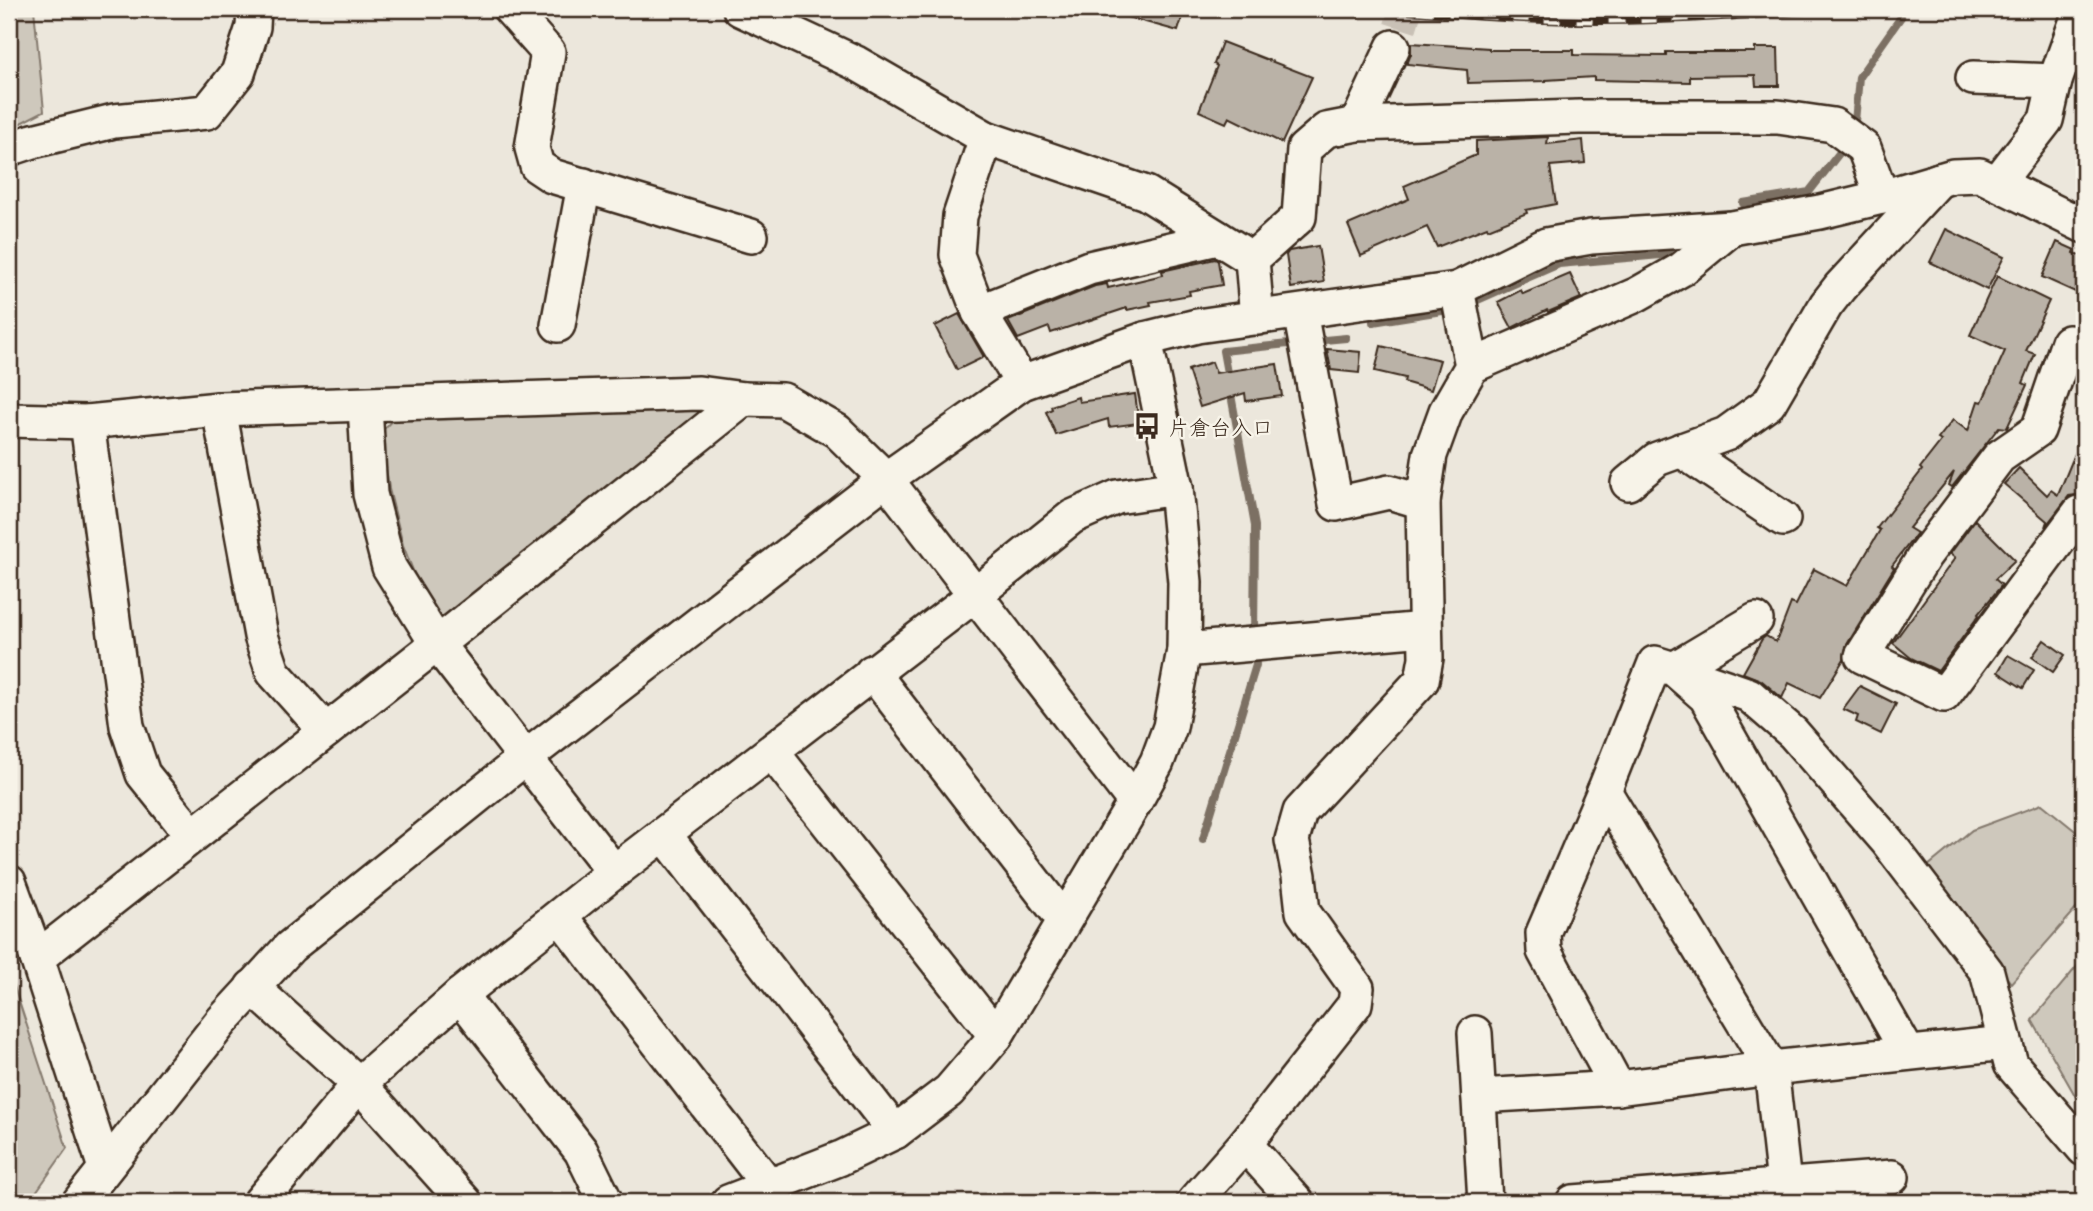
<svg xmlns="http://www.w3.org/2000/svg" width="2093" height="1211" font-family="Mali,'Klee One',sans-serif">
<style>
.green{fill:#cec8bc;stroke:#84796d;stroke-width:2}
.lines{fill:none;stroke-linecap:round;stroke-linejoin:round}
.stream{stroke:#7c7064;stroke-width:8}
.building{fill:#bab2a7;stroke:#3b2a1e;stroke-width:2}
.minor-tunnel{stroke:#c9c1b6;stroke-width:33;stroke-dasharray:33 17;stroke-linecap:butt}
.minor-casing{stroke:#3b2a1e;stroke-width:38}
.minor{stroke:#f7f3e8;stroke-width:33}
.rail-casing{stroke:#3b2a1e;stroke-width:8}
.rail{stroke:#f7f3e8;stroke-width:5;stroke-dasharray:16;stroke-linecap:butt}
.labels{text-anchor:middle;dominant-baseline:central;stroke-width:5;stroke-linejoin:round;paint-order:stroke}
.poi-label{font-size:21px;fill:#3b2a1e;stroke:#f7f3e8;text-anchor:start}
</style>
<rect width="100%" height="100%" fill="#ece7dc"/>
<filter id="ink" filterUnits="userSpaceOnUse"><feTurbulence type="fractalNoise" baseFrequency=".0143" numOctaves="2"/><feDisplacementMap in="SourceGraphic" scale="14" xChannelSelector="R" yChannelSelector="G"/><feConvolveMatrix kernelMatrix="1 2 1 2 8 2 1 2 1" color-interpolation-filters="sRGB"/></filter>
<g filter="url(#ink)">
<g class="green">
<path d="M9 9H34L44 111 9 129Z"/>
<path d="M694 402 703 410 708 418 446 624 439 618 414 573 403 545 389 489 383 445 384 429 394 418Z"/>
<path d="M2042 804 2084 838V900L2011 983 1922 871 1972 830Z"/>
<path d="M2084 958V1111L2032 1020Z"/>
<path d="M9 971 67 1148 29 1202H9Z"/>
</g>
<g class="lines">
<g class="stream">
<path d="M1855 122 1859 77 1901 17"/>
<path d="M1743 203 1809 192 1844 147"/>
<path d="M1473 302 1559 264 1672 254"/>
<path d="M1373 322 1448 310"/>
<path d="M1314 341 1346 338"/>
<path d="M1254 638 1255 526 1223 351 1298 343"/>
<path d="M1203 839 1256 665 1255 651"/>
</g>
</g>
<g class="building">
<path d="M1121 9H1185L1178 31 1120 15Z"/>
<path d="M1222 42 1312 77 1282 143 1229 117 1226 123 1199 111 1217 66 1214 64Z"/>
<path d="M1411 43 1489 48V50H1574V55L1666 56V52H1755V48H1778L1779 86H1756L1755 75 1690 76V82L1594 80V77L1546 80V81L1468 83 1467 70 1407 64 1411 54Z"/>
<path d="M1548 137 1547 144 1583 140 1585 163 1550 166 1556 204 1526 210 1527 213 1488 229 1487 227 1437 247 1427 227 1361 256 1348 225 1409 199 1404 186 1476 155V141Z"/>
<path d="M1946 229 2004 257 1987 290 1930 262Z"/>
<path d="M2057 242 2075 250 2074 253 2084 257V296L2042 277Z"/>
<path d="M1318 246 1324 282 1291 288 1286 255 1289 251Z"/>
<path d="M1215 259 1218 261 1222 285 1189 291 1190 295 1150 302 1151 305 1127 310V308L1051 333 1049 327 1018 339 1008 321 1095 286 1107 284 1108 288 1163 275 1162 271Z"/>
<path d="M1570 274 1581 298 1548 312 1547 310 1512 328 1498 302 1521 290 1523 294Z"/>
<path d="M1997 276 2049 301 2026 351 2035 354 2023 383 2027 385 2007 428 1999 427 1952 487 1949 485 1954 472 1909 528 1917 533 1892 566 1894 568 1846 646 1844 659 1820 698 1789 683 1782 698 1761 680 1743 673 1762 639 1766 636 1776 642 1791 603 1796 605 1814 569 1847 586 1880 530 1877 528 1922 470 1920 468 1941 441 1938 439 1953 420 1968 431 1978 401 1982 402 2005 351 1970 335Z"/>
<path d="M959 314 984 357 957 370 935 326Z"/>
<path d="M1381 346 1440 360 1431 390 1404 382 1405 378 1375 371Z"/>
<path d="M1327 349 1361 352 1359 373 1331 370Z"/>
<path d="M1212 362 1216 373 1277 364 1282 396 1246 401 1245 393 1200 407 1188 370Z"/>
<path d="M1135 394 1139 423 1109 427 1108 419 1056 435 1046 412 1052 409 1051 406 1078 397 1079 402Z"/>
<path d="M2084 432V494L2069 496 2045 527 2047 521 2004 484 2019 468 2047 495 2051 490 2058 495Z"/>
<path d="M1975 520 2015 560 1995 579 2002 585 1978 614 1979 615 1938 671 1911 658 1893 643 1955 558 1950 554Z"/>
<path d="M2044 640 2065 655 2053 672 2032 657Z"/>
<path d="M2008 655 2034 670 2023 688 1998 672Z"/>
<path d="M1860 686 1896 704 1881 734 1856 722 1858 716 1843 709Z"/>
</g>
<g class="lines">
<path class="minor-tunnel" d="M1400 28 1406 9"/>
<defs>
<g id="minor">
<path d="M510 9 548 52 532 148 537 166 552 176 751 236"/>
<path d="M740 9 856 63 986 138 1146 193 1252 259"/>
<path d="M1973 78 2055 81"/>
<path d="M1357 124 1393 47"/>
<path d="M986 138 960 216 957 255 979 312 1022 383"/>
<path d="M9 149 33 141 114 121 207 112 238 73 253 27 254 9"/>
<path d="M1997 183 2046 120 2055 81 2081 9"/>
<path d="M1252 259 1299 217 1304 149 1326 130 1357 124 1579 117H1778L1833 125 1864 148 1882 197"/>
<path d="M1252 259 1257 318"/>
<path d="M979 312 1089 268 1218 238"/>
<path d="M1300 312 1336 504 1389 492 1423 502"/>
<path d="M558 325 584 185"/>
<path d="M2084 343 2068 342 2038 430 1999 457 1925 555 1862 656 1944 695 2079 513 2084 515"/>
<path d="M1472 366 1636 295 1682 269 1732 228"/>
<path d="M365 405 370 494 389 567 437 644 614 872"/>
<path d="M219 409 261 636 273 672 326 731"/>
<path d="M9 420 87 422 219 409 699 393 744 399 783 400 837 431 886 479 1135 802"/>
<path d="M87 422 127 726 143 774 192 835"/>
<path d="M1681 450 1783 519"/>
<path d="M1628 483 1657 459 1726 434 1769 403 1826 305 1840 287 1939 180"/>
<path d="M1756 620 1674 669 1749 695 1793 733 1887 841 1987 972 2011 1064 2084 1149"/>
<path d="M1184 650 1425 629"/>
<path d="M872 672 1064 920"/>
<path d="M772 752 996 1036"/>
<path d="M1604 791 1771 1068 1786 1202"/>
<path d="M664 834 895 1132"/>
<path d="M9 882 37 958 105 1168"/>
<path d="M560 916 770 1187"/>
<path d="M37 958 437 644 744 399"/>
<path d="M252 987 359 1084 465 1202"/>
<path d="M460 995 581 1151 606 1202"/>
<path d="M1475 1033 1485 1202"/>
<path d="M1618 1088 1544 951 1543 933 1604 791 1655 663 1674 669 1706 697 1908 1053"/>
<path d="M1479 1096 1618 1088 1771 1068 2005 1043"/>
<path d="M1245 1144 1297 1202"/>
<path d="M79 1202 222 1021 290 947 525 758 886 479 1022 383 1145 339 1197 326 1457 289 1546 245 1591 237 1732 228 1820 212 1882 197 1953 176 1980 175 2084 226"/>
<path d="M260 1202 359 1084 460 995 614 872 976 594 1072 517 1117 497 1176 488"/>
<path d="M728 1202 841 1158 895 1132 949 1091 996 1036 1135 802 1157 762 1170 727 1184 650 1185 582 1176 488 1145 339"/>
<path d="M1194 1202 1245 1144 1355 1004 1357 988 1303 912 1299 876 1292 840 1300 812 1422 680 1426 658 1423 502 1430 455 1446 411 1472 366 1457 289"/>
<path d="M1573 1202 1892 1177"/>
</g>
</defs>
<use href="#minor" class="minor-casing"/>
<use href="#minor" class="minor"/>
<defs>
<path id="rail" d="M1385 9C1456 15 1527 21 1599 21 1677 21 1756 15 1834 9"/>
</defs>
<use href="#rail" class="rail-casing"/>
<use href="#rail" class="rail"/>
</g>
</g>
<defs>
<symbol id="bus-bare" viewBox="-9 -9 18 18"><path d="M-5-6H5V4H4V6H2V4H-2V6H-4V4H-5ZM-3.5-4V0h7V-4ZM-3.5 1.2v1.5H-2V1.2ZM2 1.2v1.5H3.5V1.2Z" fill="#3b2a1e" stroke="#f7f3e8" stroke-width="2.5" paint-order="stroke"/></symbol>
</defs>
<g fill-rule="evenodd">
<use href="#bus-bare" x="1128" y="407" width="38" height="38"/>
</g>
<g class="labels">
<g class="poi-label">
<text x="1168" y="426">片倉台入口</text>
</g>
</g>
<rect width="2093" height="1211" fill="none" stroke="#f7f3e8" stroke-width="35"/>
<rect x="18" y="18" width="2058" height="1176" fill="none" stroke="#3b2a1e" stroke-width="2.5" filter="url(#ink)"/>
</svg>
